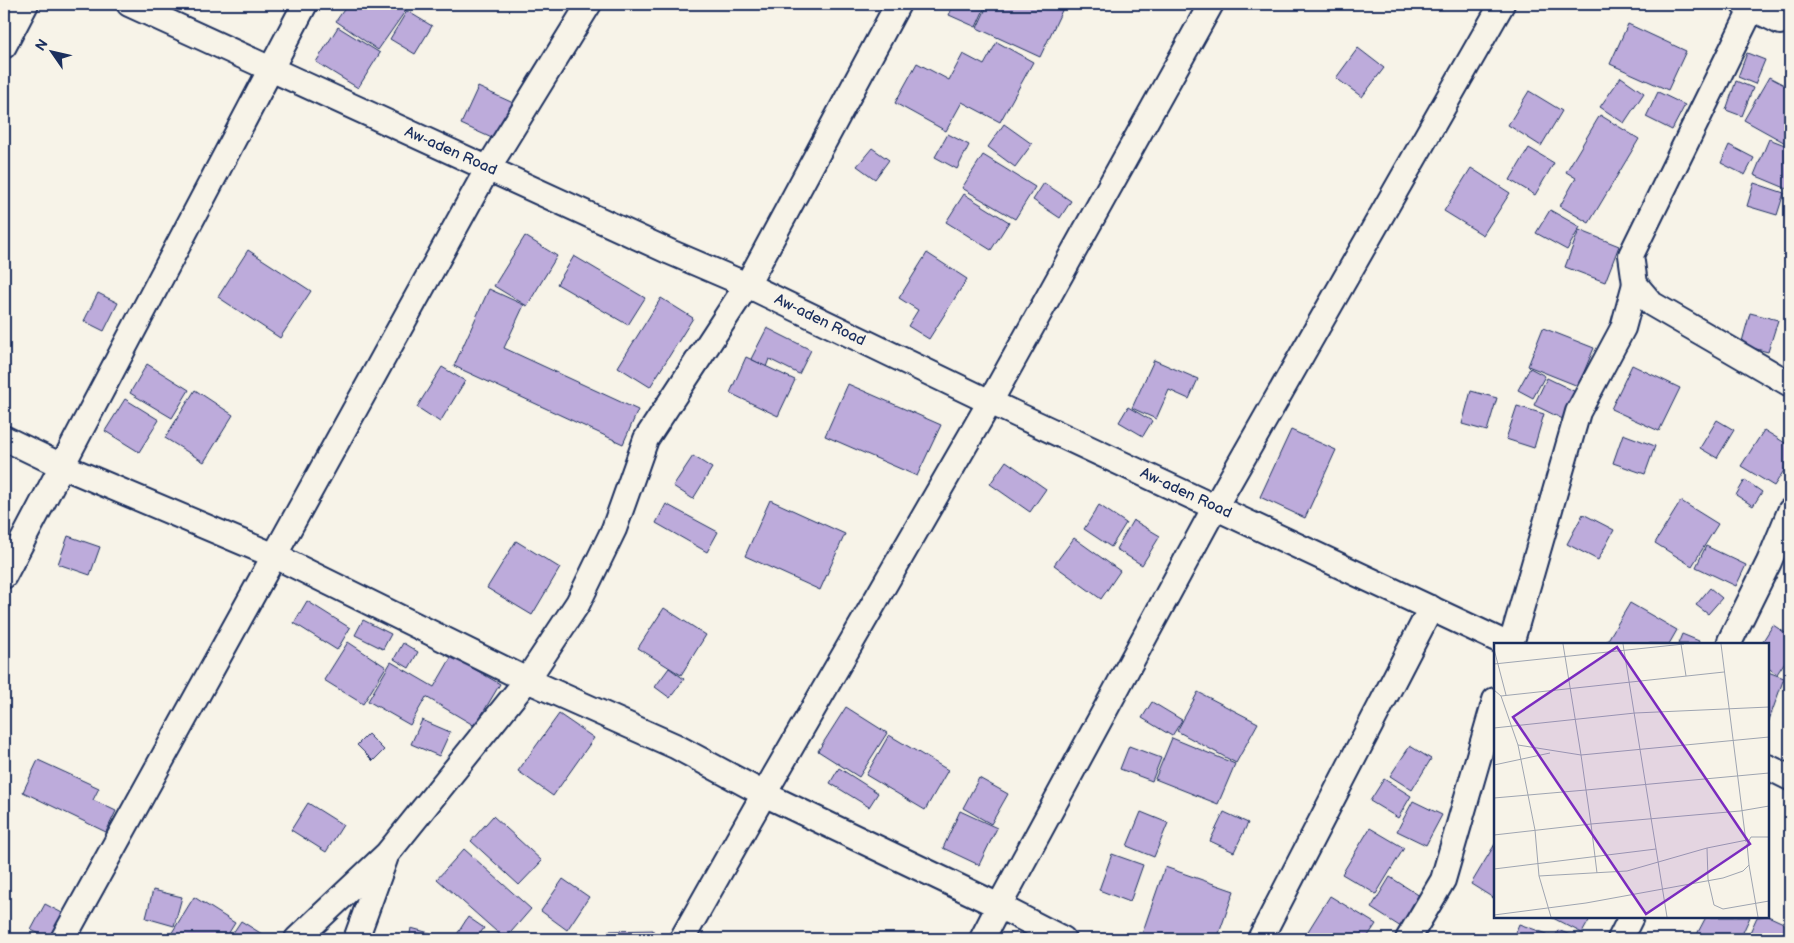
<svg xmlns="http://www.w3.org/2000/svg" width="1794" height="943" font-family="'Balsamiq Sans',sans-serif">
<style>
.building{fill:#bdabdb;stroke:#1b2f5e}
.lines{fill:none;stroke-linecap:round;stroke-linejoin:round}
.minor-casing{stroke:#1b2f5e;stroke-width:28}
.minor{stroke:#f7f3e8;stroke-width:24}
.labels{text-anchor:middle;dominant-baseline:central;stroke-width:4;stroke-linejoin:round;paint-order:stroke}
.street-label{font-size:15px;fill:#1b2f5e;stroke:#f7f3e8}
.inset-road{fill:none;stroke:#9fa5b1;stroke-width:1}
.view{fill:#7b2cbf;fill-opacity:0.15;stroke:#7b2cbf;stroke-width:2.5}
.inset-edge{fill:none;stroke:#1b2f5e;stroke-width:2.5}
</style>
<rect width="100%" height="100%" fill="#f7f3e8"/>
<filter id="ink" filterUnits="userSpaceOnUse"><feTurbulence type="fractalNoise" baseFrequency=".02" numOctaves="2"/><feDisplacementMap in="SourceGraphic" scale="10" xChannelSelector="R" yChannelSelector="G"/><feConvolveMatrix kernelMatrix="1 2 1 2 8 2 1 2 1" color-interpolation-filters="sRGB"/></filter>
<g filter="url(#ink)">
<g class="building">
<path d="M348 4H397L406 10 378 50 336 21Z"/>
<path d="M954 4H977L985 7 976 27 949 15Z"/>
<path d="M988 4H1065L1040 57 977 28Z"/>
<path d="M407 11 432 26 415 54 390 39Z"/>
<path d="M1628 24 1686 51 1668 90 1610 64Z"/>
<path d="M338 27 380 53 358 88 316 62Z"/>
<path d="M997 42 1033 62 1000 122 962 102 946 131 895 103 917 63 949 80 963 54 984 65Z"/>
<path d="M1358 48 1384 68 1362 97 1336 78Z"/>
<path d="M1747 53 1765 60 1755 84 1738 77Z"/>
<path d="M1621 77 1644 93 1624 123 1600 107Z"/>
<path d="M1769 77 1790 88V143L1789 145 1744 120Z"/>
<path d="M1736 81 1753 88 1742 116 1726 110Z"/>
<path d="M478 87 522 107 505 144 461 124Z"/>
<path d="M1529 91 1562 111 1541 146 1508 125Z"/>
<path d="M1658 92 1685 105 1672 130 1646 117Z"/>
<path d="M1600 115 1639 139 1589 223 1560 206 1576 178 1566 172Z"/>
<path d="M1004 124 1032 144 1015 167 988 147Z"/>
<path d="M948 134 969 145 957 169 935 157Z"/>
<path d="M1769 139 1790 147V190L1754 175Z"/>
<path d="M1729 145 1754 158 1745 175 1721 163Z"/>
<path d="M872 148 889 160 875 179 857 166Z"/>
<path d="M1529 148 1554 163 1535 195 1510 180Z"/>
<path d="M983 155 1035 187 1015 219 962 188Z"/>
<path d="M1471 168 1510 193 1483 235 1444 211Z"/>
<path d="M1044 183 1071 201 1060 218 1033 200Z"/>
<path d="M1754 183 1784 193 1777 215 1747 206Z"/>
<path d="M964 194 1009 222 991 250 946 222Z"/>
<path d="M1550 210 1580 227 1567 250 1536 233Z"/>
<path d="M1579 230 1619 246 1605 282 1565 267Z"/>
<path d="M525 236 557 256 527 306 494 286Z"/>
<path d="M248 250 311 291 280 338 218 297Z"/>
<path d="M927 253 967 279 929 339 908 326 918 310 899 298Z"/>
<path d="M574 256 645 298 628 325 557 284Z"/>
<path d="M489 289 524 305 504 348 638 410 623 444 454 366Z"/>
<path d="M98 293 118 303 104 331 84 321Z"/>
<path d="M661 298 693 318 650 387 618 367Z"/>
<path d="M1750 313 1778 320 1768 352 1741 345Z"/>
<path d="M767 328 811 350 799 374 769 359 766 367 751 359Z"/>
<path d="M1543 328 1594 348 1578 386 1528 366Z"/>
<path d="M746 357 795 380 778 416 730 393Z"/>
<path d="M1154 360 1198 379 1189 399 1169 390 1156 419 1132 408Z"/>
<path d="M147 364 189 390 172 418 130 393Z"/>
<path d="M1632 365 1680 388 1659 431 1611 409Z"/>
<path d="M442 367 465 381 440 422 417 407Z"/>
<path d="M1530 368 1545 376 1533 398 1518 390Z"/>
<path d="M1547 378 1580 394 1567 421 1534 405Z"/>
<path d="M848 384 941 425 917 476 825 436Z"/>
<path d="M195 390 233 415 204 462 165 438Z"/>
<path d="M1471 391 1497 398 1487 431 1462 424Z"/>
<path d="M125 399 159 420 139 452 105 431Z"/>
<path d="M1517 406 1544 414 1534 448 1506 439Z"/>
<path d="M1128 407 1152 421 1143 436 1119 422Z"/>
<path d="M1717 420 1734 430 1717 458 1700 448Z"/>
<path d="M1291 430 1336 450 1305 518 1260 497Z"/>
<path d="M1764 430 1790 446V461L1774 486 1741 466Z"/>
<path d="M1623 434 1655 446 1645 474 1613 463Z"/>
<path d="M693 456 712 468 693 499 673 486Z"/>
<path d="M1006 461 1046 489 1030 512 990 484Z"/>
<path d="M1745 480 1762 492 1753 506 1736 495Z"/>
<path d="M770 500 845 534 820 590 745 556Z"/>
<path d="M1681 501 1718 524 1692 566 1655 543Z"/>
<path d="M666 504 718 532 707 552 656 523Z"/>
<path d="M1099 505 1126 523 1111 547 1084 529Z"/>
<path d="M1583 514 1614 530 1598 560 1567 544Z"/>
<path d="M1133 520 1160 536 1142 565 1116 549Z"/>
<path d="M68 536 100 547 90 575 58 564Z"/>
<path d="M1074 538 1120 571 1101 599 1054 565Z"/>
<path d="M516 541 560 568 532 615 487 588Z"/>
<path d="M1706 546 1746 565 1736 586 1696 567Z"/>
<path d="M1710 588 1722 598 1708 614 1696 605Z"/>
<path d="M307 601 350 628 337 650 294 623Z"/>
<path d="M1630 603 1677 630 1669 644 1606 643Z"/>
<path d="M664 608 706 635 681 675 638 648Z"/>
<path d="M363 620 391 634 383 649 355 635Z"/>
<path d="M1773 625 1790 636V654L1777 674 1768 668V644H1761Z"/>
<path d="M1682 634 1699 641 1698 644H1678Z"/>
<path d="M348 642 386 667 363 704 324 680Z"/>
<path d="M403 643 418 652 409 668 394 659Z"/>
<path d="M452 656 500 684 475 726 426 697 410 725 368 701 391 662 434 687Z"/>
<path d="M669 668 684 679 670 698 655 687Z"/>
<path d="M1768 672 1784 678 1768 723Z"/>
<path d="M1198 692 1258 723 1236 763 1177 731Z"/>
<path d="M1152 702 1182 720 1172 736 1142 718Z"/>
<path d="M846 707 887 733 859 777 818 751Z"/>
<path d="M559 714 594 738 553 796 518 771Z"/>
<path d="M422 720 450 732 439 756 411 744Z"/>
<path d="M368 734 384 750 373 761 357 745Z"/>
<path d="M889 735 948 770 925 810 866 775Z"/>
<path d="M1172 738 1235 764 1218 804 1155 779Z"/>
<path d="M1129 746 1161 758 1152 781 1120 769Z"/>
<path d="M1410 746 1431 759 1412 790 1390 776Z"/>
<path d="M38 760 99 788 93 800 116 811 106 832 23 792Z"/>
<path d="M839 768 878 793 869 807 830 783Z"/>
<path d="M979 778 1008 794 991 824 963 808Z"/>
<path d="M1384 779 1411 796 1398 818 1370 801Z"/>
<path d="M1413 801 1442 815 1426 845 1397 831Z"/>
<path d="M308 803 343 825 326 852 291 830Z"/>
<path d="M960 811 997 828 979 865 943 848Z"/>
<path d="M1141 812 1168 823 1154 857 1127 846Z"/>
<path d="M1224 812 1248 823 1234 852 1210 841Z"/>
<path d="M493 816 542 861 519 885 471 841Z"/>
<path d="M1370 828 1404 848 1376 894 1342 874Z"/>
<path d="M1495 844V899L1471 884Z"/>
<path d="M464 849 531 909 505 939 437 879Z"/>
<path d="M1112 854 1143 865 1130 902 1099 890Z"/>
<path d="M1165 867 1234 891 1217 939H1158L1142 934Z"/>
<path d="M1390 877 1420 896 1401 927 1371 908Z"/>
<path d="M563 879 589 897 567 930 541 911Z"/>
<path d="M153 890 182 897 174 926 146 918Z"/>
<path d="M1330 896 1376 924 1366 939H1310L1305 936Z"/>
<path d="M194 897 235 923 225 939H168Z"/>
<path d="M45 904 64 914 51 939 31 930Z"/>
<path d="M1768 916 1790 926V939H1747L1757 917Z"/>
<path d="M468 917 484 928 476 939H454Z"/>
<path d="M1551 917H1591L1582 933Z"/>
<path d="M1706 917H1750L1740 939H1698L1695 938Z"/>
<path d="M241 921 270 939H229Z"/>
<path d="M1519 924 1550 935 1549 939H1513Z"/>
<path d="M411 928 437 935 436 939H409Z"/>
<path d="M653 930V939H608V931Z"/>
<path d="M1558 930 1580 939H1555Z"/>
</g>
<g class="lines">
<defs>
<g id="minor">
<path d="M129 4 670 252 747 285 990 402 1507 644"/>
<path d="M1743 4 1780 22"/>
<path d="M1754 4 1631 255 1635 284 1652 304 1790 384"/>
<path d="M4 46 26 4"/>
<path d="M4 438 62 466 275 556 527 680 578 603 614 529 646 439 747 285 898 4"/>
<path d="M4 576 305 4"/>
<path d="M1511 644 1578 412 1623 328 1635 284"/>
<path d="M1730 644V641L1769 562 1790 511"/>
<path d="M1768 767 1790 778"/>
<path d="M63 939 488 168 589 4"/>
<path d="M297 939 387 854 527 680 675 746 764 794 990 402 1211 4"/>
<path d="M356 939 385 859"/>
<path d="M682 939 764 794 999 906 982 939"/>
<path d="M1063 939 999 906 1215 507 1502 4"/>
<path d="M1260 939 1431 608"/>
<path d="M1408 939 1443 880 1495 700"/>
<path d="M1620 939 1631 917"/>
</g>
</defs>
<use href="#minor" class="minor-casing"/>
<use href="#minor" class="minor"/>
</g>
</g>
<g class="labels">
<g class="street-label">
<text transform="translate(451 151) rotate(24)">Aw-aden Road</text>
<text transform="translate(820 320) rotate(26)">Aw-aden Road</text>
<text transform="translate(1186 493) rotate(25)">Aw-aden Road</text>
</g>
</g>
<g transform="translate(1494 643)">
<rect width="275" height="275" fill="#f7f3e8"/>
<path class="inset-road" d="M69 1 87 112 275 94M129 1 173 274M187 1 192 33M227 1 252 199M0 6 12 52M0 21 190 1M0 47 7 53 24 102 87 112 92 147 275 130M7 53 230 29M0 85 141 70 275 64M24 102 41 187 45 233 57 274M0 122 56 110M0 155 92 147 97 181 0 192M253 197 213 205 214 236 220 262 229 266 275 258M255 222 264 274M0 226 162 206M103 230 97 181 246 168 275 163M45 233 133 228 213 205M0 272 92 260 229 235 249 228 255 222 253 201 257 194H275"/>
<path class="view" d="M123 4 256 201 152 271 19 74Z"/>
<rect width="275" height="275" class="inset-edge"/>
</g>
<rect width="1794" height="943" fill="none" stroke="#f7f3e8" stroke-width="20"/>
<rect x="10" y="10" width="1774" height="923" fill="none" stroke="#1b2f5e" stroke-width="2" filter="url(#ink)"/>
<g transform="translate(52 52) rotate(304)" stroke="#f7f3e8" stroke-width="4" paint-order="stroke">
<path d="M0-4L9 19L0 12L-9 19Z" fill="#1b2f5e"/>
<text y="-8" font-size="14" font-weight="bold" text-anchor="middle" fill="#1b2f5e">N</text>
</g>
</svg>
